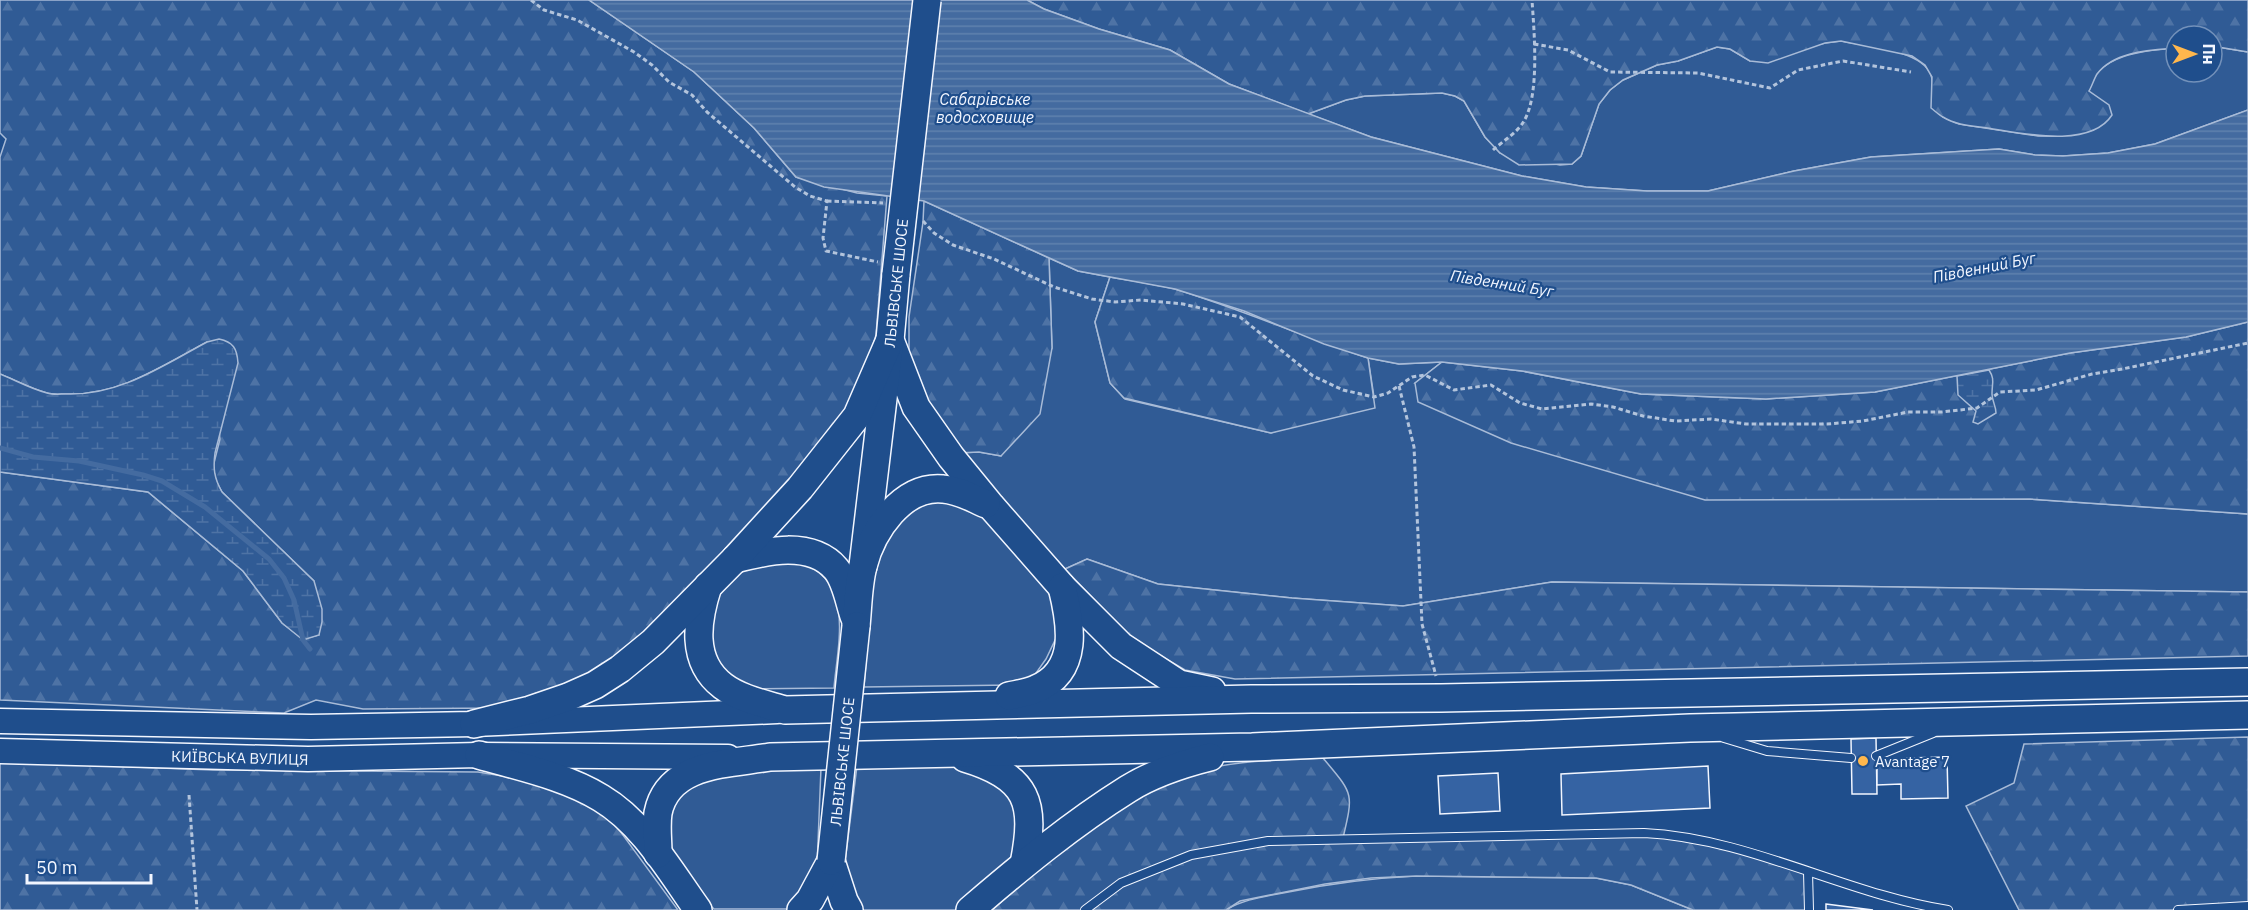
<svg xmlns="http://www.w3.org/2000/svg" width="2248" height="910" font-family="'IBM Plex Sans',sans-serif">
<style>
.green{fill:#305b95;stroke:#a8bbd7;stroke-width:1.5}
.forest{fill:url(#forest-firs);stroke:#a8bbd7;stroke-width:1.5}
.wetland{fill:url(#wetland-marsh);stroke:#a8bbd7;stroke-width:1.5}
.water{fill:url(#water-rules);stroke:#a8bbd7;stroke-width:1.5}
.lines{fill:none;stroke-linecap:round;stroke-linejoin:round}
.stream{stroke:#446ba0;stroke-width:5}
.building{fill:#3563a3;stroke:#f2f6ff;stroke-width:1.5}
.lane-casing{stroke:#f2f6ff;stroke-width:10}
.primary-casing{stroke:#f2f6ff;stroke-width:27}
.highway-casing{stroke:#f2f6ff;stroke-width:30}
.path{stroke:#b3c4dc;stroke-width:3;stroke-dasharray:4.5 3;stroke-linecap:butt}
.lane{stroke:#1f4e8c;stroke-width:8}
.primary{stroke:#1f4e8c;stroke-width:24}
.highway{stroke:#1f4e8c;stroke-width:27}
.highway-bridge-casing{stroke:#f2f6ff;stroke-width:30;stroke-linecap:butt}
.highway-bridge{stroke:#1f4e8c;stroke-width:27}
.poi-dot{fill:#ffb74d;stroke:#1f4e8c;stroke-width:2}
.labels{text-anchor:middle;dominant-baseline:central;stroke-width:4.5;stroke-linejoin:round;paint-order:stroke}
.street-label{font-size:15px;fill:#f2f6ff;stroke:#1f4e8c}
.poi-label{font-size:15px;fill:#f2f6ff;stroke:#1f4e8c;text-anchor:start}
.water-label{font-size:16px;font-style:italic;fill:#f2f6ff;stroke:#1f4e8c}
</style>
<defs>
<pattern id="forest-firs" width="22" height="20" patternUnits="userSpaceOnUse" patternTransform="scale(1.5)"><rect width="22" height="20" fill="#305b95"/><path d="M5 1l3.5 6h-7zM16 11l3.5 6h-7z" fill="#4e73a5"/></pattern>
<pattern id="wetland-marsh" width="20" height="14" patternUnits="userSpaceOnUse" patternTransform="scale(1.5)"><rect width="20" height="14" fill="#305b95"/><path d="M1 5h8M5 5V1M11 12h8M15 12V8" fill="none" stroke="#4e73a5"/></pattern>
<pattern id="water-rules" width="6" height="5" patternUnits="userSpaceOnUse" patternTransform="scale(1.5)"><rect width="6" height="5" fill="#446ba0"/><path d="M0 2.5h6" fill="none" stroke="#5f81ae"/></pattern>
</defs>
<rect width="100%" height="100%" fill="#1f4e8c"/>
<g class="green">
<path d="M1841 41C1865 46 1922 50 1931 75 1934 84 1932 98 1932 108L1943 117 1959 124 2038 136H2057L2093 130C2092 119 2088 104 2089 92 2094 54 2147 50 2176 48V72H2212V46L2248 52V110L2155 144 2108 153 2063 156 2035 155 1999 149 1871 157 1794 171 1708 191H1647L1586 187 1522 176 1371 137 1308 114 1346 100 1365 96 1442 93 1455 96 1464 101 1485 137 1500 153 1560 165 1572 164 1581 156 1599 104 1610 90 1623 80 1657 65 1678 61 1717 47 1730 49 1750 61 1825 43Z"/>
<path d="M1049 258 1078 271 1110 277 1095 322 1110 383 1125 399 1271 433 1374 397 1368 358 1399 364 1442 362 1415 383 2030 499 2248 514V592L1552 582 1403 606 1292 598 1158 584 1087 559 1065 569 957 453 979 452 1001 456 1052 348Z"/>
<path d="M936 501 952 502 981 515 1049 582 1056 598 1057 636 1046 659 1034 676 1012 685 864 687 874 567 880 546 903 514 920 505Z"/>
<path d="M771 560C783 561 797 561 808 566 854 586 837 649 834 688L751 689 738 682 724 670 714 655 708 640 712 605 722 587 737 572Z"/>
<path d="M967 765 1019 798 1023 851 958 910H855L844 870 857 766Z"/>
<path d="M821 768 817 867 790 909H714L700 895 674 857 669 841 672 806 684 788 713 772Z"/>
<path d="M1416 876 1596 878 1631 885 1693 910H1226C1244 899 1263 897 1283 893 1327 884 1371 878 1416 876Z"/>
</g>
<g class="forest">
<path d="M0 0H589L694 72 754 128 796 177 857 193 887 196 876 335 864 374 847 415 691 594 591 677 496 708 363 709 316 700 284 713 0 700V472L148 492 243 571 282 623 303 639 319 635 314 581 222 492 216 481 213 467 220 439 207 342C162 366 119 396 66 394 60 394 53 395 47 393 31 389 15 380 0 374V157L6 139 0 133Z"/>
<path d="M1027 0H2248V52L2212 46V36H2176V48C2151 50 2114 51 2097 74 2094 79 2092 86 2089 91L2109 105 2112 115C2091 148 2025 134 1993 129 1976 126 1957 126 1943 117 1939 115 1935 111 1931 108L1932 77 1925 65 1912 56 1841 41 1825 43 1768 63 1750 61 1730 49 1717 47 1678 61 1657 65 1623 80 1610 90 1599 104 1581 156 1572 164 1519 165 1500 153 1485 137 1464 101 1455 96 1442 93 1365 96 1346 100 1308 114 1229 84 1170 50 1099 29 1044 9Z"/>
<path d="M924 201 1049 258 1052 348 1040 414 1001 456 979 452 957 453 924 403 909 352V317L923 222Z"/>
<path d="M1110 277C1132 281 1156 284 1178 290 1243 310 1304 337 1368 358L1375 408 1271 433 1124 398 1110 383 1095 322Z"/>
<path d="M2248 322V514L2030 499 1705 500 1511 443 1418 402 1415 383 1442 362 1522 371 1641 394 1766 399 1875 392 2070 353 2186 337Z"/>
<path d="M1087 559 1158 584 1292 598 1403 606 1552 582 2248 592V656L1235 679 1185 670 1132 639 1065 569Z"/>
<path d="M2248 737V905L2172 910H2019L1966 806 2014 783 2024 744Z"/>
<path d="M1323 758C1353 794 1354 792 1343 838L1644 833 1689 837 1808 872 1809 910H1693L1631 885 1596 878 1416 876 1371 878 1325 884 1240 901 1226 910H992C1053 856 1128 786 1209 768 1247 760 1285 760 1323 758Z"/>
<path d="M0 762 213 770 478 772 514 778 558 791 609 816 678 910H0Z"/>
</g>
<g class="wetland">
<path d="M219 339C233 342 237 348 238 363L215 453C213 468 214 478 222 492L314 581 322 609V622L319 635 303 640 282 623 243 571 148 492 0 472V374C15 380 31 389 47 393 53 395 60 394 66 394 119 396 162 366 207 342Z"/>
<path d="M1989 370C1995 379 1992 383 1992 394 1992 401 1996 406 1996 413L1978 424 1973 422 1976 411 1958 395 1957 376Z"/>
</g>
<path class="water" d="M589 0H1027L1044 9 1099 29 1170 50 1229 84 1371 137 1522 176 1586 187 1647 191H1708L1794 171 1871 157 1999 149 2035 155 2063 156 2108 153 2155 144 2248 110V322L2186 337 2070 353 1875 392 1766 399 1641 394 1522 371 1442 362 1399 364 1368 358 1324 344 1244 311 1175 289 1078 271 924 201 824 187 796 177 754 128 694 72Z"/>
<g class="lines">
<path class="stream" d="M0 448 33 457 79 461 143 475 162 481 205 507 269 559 284 578 294 600 303 640 310 649"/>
</g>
<g class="building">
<path d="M1876 738 1877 794H1852L1851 739Z"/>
<path d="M1947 757 1948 798 1901 799V784L1877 785V764H1907V758Z"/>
<path d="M1708 766 1710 808 1562 815 1561 774Z"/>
<path d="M1498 773 1500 811 1440 814 1438 776Z"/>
<path d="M1826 904 1873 910H1826Z"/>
</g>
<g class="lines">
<defs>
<g id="lane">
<path d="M1724 738 1767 751 1851 758"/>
<path d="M1876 756 1933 733"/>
<path d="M1808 872 1809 910"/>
<path d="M1085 910 1121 883 1191 855 1268 841 1644 833C1749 838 1845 894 1948 910"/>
<path d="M2178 910 2248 906"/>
</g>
<g id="primary">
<path d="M0 721 311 727 474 724 777 711"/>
<path id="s1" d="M0 751 308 759 479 755 728 757"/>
</g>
<g id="highway">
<path d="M890 340 916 407 951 457 991 506 1062 587 1121 646 1179 684 1212 691"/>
<path d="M735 559C766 551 811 540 836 569 846 581 849 601 854 616"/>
<path d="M863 566 890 340 896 274"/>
<path d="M708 586C697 620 690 661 723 686 740 699 765 704 785 710L1251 699 1441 698 2248 682"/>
<path d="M856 626C858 607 858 585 863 566 872 531 902 485 943 489 959 490 972 498 986 504"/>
<path d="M1009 696C1018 694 1027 693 1036 689 1080 671 1071 623 1062 587"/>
<path d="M474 724 530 710 568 697 595 685 620 669 653 642 735 559 800 488 857 416 890 340"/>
<path d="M479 755C520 767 565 776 601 798 643 823 670 871 698 910"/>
<path d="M965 758C1029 777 1036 803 1024 864"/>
<path d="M658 854C658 841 656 826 658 813 668 762 730 764 770 757L1252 747 1690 728 2248 715"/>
<path d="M831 861 844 901 849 910"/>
<path d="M801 910 810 900 831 861"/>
<path d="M970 910C1020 867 1072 824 1128 789 1152 774 1182 764 1210 757"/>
</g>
</defs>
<use href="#lane" class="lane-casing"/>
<use href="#primary" class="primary-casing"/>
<use href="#highway" class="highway-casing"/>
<g class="path">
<path d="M531 0 544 10 577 20 634 52 652 65 669 82 692 95 707 112 795 187 810 196 827 201 823 238 826 251 878 262"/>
<path d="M1534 44 1568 50 1610 72 1698 73 1770 88 1798 70 1843 61 1911 72"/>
<path d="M1493 150C1503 141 1518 132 1524 121 1540 94 1534 31 1532 0"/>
<path d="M827 201 883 203"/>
<path d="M923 221 934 233 953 245 994 259 1054 287 1092 299 1115 302 1141 300 1183 304 1240 317 1313 376 1343 390 1374 397 1388 393 1412 377 1425 375 1454 390 1491 385 1520 403 1542 409 1591 404 1613 407 1643 416 1675 421 1711 419 1746 424H1827L1863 421 1908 412H1942L1977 408 2000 392 2036 390 2092 374 2122 369 2248 343"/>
<path d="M1399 386 1414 447 1422 624 1436 676"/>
<path d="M189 795 197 910"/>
</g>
<use href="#lane" class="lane"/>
<use href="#primary" class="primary"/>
<use href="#highway" class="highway"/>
<defs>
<g id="highway-bridge">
<path d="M896 274 927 0"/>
<path id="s2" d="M831 861 856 626"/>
</g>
</defs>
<use href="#highway-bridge" class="highway-bridge-casing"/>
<use href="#highway-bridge" class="highway-bridge"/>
</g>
<circle class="poi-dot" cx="1863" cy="761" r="6"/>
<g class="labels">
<g class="street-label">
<text transform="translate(896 283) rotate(-84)">ЛЬВІВСЬКЕ ШОСЕ</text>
<text stroke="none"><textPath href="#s1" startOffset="240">КИЇВСЬКА ВУЛИЦЯ</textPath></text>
<text stroke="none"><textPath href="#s2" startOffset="100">ЛЬВІВСЬКЕ ШОСЕ</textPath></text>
</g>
<g class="poi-label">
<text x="1875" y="761">Avantage 7</text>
</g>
<g class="water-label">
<text x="985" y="99">Сабарівське<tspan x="985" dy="18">водосховище</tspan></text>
<text transform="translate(1984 267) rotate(-11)">Південний Буг</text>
<text transform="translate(1502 283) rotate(9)">Південний Буг</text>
</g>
</g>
<g transform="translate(2194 54) rotate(90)"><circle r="28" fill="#1f4e8c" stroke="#7391ba" stroke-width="1.5"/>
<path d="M0-4.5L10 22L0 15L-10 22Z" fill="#ffb74d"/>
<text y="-9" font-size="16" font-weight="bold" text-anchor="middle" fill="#f2f6ff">Пн</text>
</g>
<path d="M27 874v9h124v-9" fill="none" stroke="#f2f6ff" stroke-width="3"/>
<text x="36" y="874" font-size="18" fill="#f2f6ff" stroke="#1f4e8c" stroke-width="4.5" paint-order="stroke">50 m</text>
</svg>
